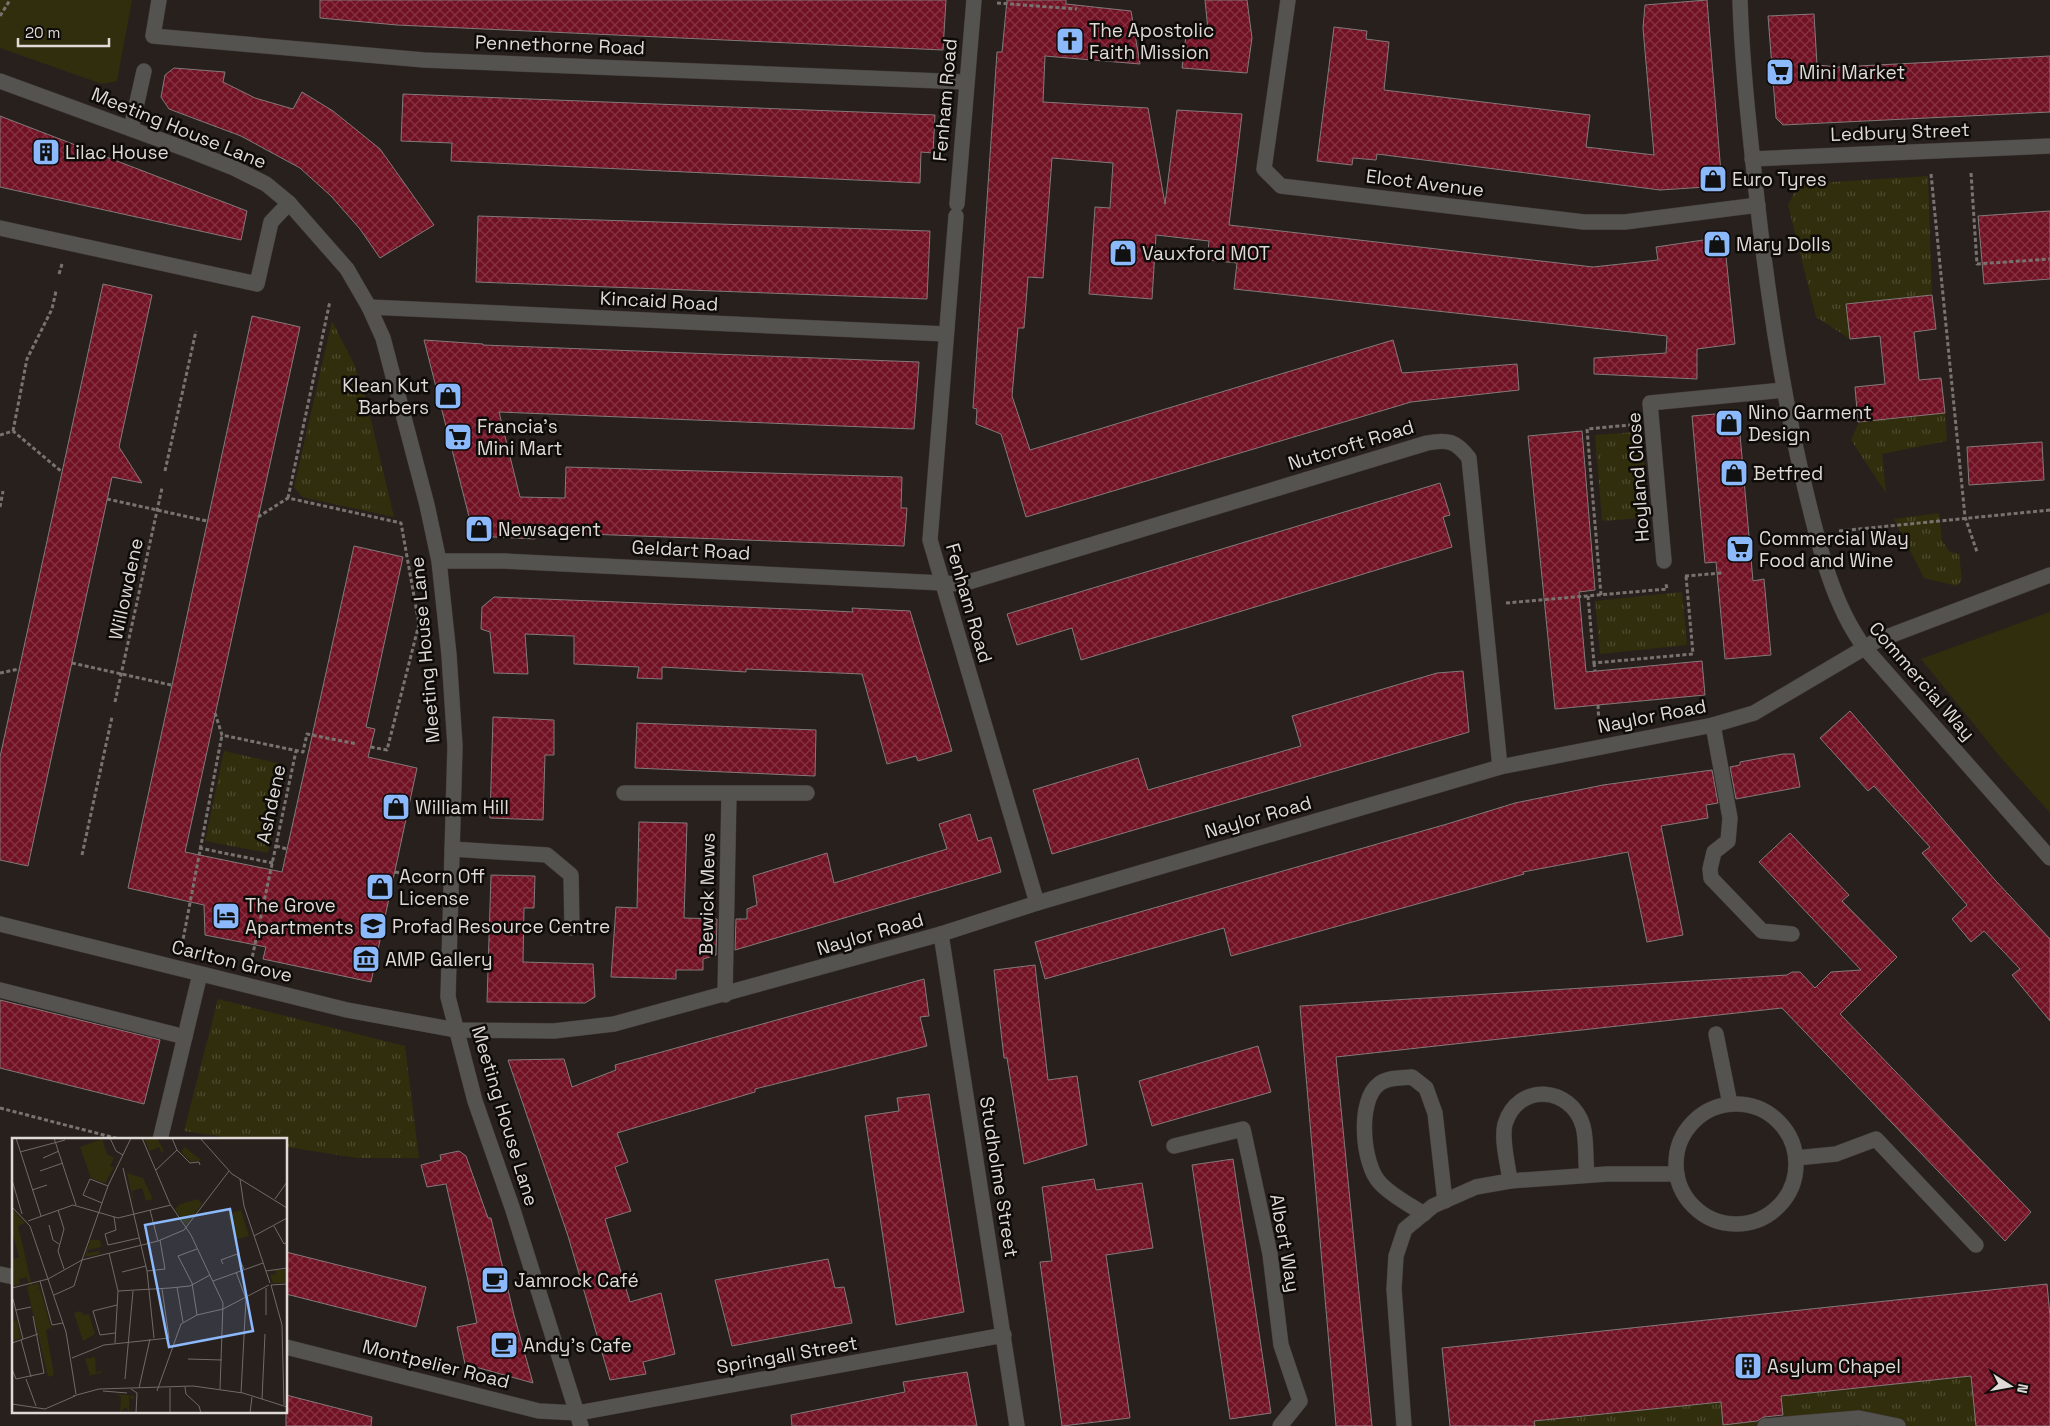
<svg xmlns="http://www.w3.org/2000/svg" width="2050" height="1426" font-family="'Space Grotesk',sans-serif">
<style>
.grass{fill:url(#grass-tufts)}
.park{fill:#302e0c}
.building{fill:url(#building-cross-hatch);stroke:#837979}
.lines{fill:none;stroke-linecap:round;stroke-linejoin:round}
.minor-casing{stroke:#413a37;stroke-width:16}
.path{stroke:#797370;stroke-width:3;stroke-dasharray:4 2.5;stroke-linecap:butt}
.minor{stroke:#555350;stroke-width:15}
.labels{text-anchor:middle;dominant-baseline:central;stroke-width:5;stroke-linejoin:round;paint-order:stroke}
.poi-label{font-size:19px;fill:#dfdad7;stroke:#0e0b09;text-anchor:start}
.street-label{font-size:19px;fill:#dfdad7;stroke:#0e0b09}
.inset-road{fill:none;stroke:#716a67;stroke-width:1}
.view{fill:#8cb9fc;fill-opacity:0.15;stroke:#8cb9fc;stroke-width:2.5}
.inset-edge{fill:none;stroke:#dfdad7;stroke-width:2.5}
</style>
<defs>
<pattern id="grass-tufts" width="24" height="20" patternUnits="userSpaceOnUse" patternTransform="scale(1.25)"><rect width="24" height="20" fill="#302e0c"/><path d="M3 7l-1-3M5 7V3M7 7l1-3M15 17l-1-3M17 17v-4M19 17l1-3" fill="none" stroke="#4e4c2f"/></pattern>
<pattern id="building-cross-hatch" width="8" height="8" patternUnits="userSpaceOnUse" patternTransform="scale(1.25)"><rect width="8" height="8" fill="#711124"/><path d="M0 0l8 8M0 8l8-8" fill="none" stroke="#853343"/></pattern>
</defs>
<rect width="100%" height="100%" fill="#27201d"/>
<g class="grass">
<path d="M1928 176 1932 295 1846 304 1850 339 1816 317 1788 205 1799 184Z"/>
<path d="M332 321 354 364 366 399 394 517 302 497 294 487Z"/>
<path d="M1945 413 1947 441 1882 454 1886 493 1851 440 1859 422Z"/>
<path d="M1634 432 1642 435 1648 511 1641 518 1602 521 1595 435Z"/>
<path d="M1939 513 1942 541 1950 552 1959 554 1962 580 1957 586 1924 578 1894 519Z"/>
<path d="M1682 592 1687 645 1600 654 1595 601Z"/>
<path d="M224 751 286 765 268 853 205 841Z"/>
<path d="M218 999 405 1046 419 1158H358L286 1147V1140H242L184 1131Z"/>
<path d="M1971 1376 1976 1426H1535L1534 1421 1721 1402 1724 1425 1783 1418 1781 1396Z"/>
</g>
<g class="park">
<path d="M0 0H132L117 81 102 84 0 48Z"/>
<path d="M2050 612V813L2002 759 1921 659Z"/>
</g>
<g class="building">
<path d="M320 0H946L943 50 397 25 320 18Z"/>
<path d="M1007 0H1066V4L1131 11 1140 64 1045 56 1043 102 1148 108 1165 204 1177 110 1242 114 1229 225 1593 267 1658 260 1656 247 1724 237 1735 344 1697 349V379L1594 374V358L1666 353 1667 336 1234 289 1237 263 1207 260 1209 241 1156 235 1152 299 1089 294 1095 207 1110 208 1113 163 1052 158 1043 278 1028 277 1024 328H1018L1012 396 1030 450 1393 340 1402 373 1517 364 1519 390 1411 402 1026 517 1001 434 976 424 977 409 973 408 997 52H1002Z"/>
<path d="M1205 0H1247L1252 38 1247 73 1182 68 1187 27 1208 30Z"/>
<path d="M1707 0 1722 186 1660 190 1377 154 1376 160 1353 158 1352 165 1317 161 1334 27 1367 31 1366 39 1389 42 1384 90 1590 115 1586 147 1654 155 1643 28 1645 5Z"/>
<path d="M1814 14 1817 65 1839 67 2050 56V112L1783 125 1776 118 1768 16Z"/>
<path d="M174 68 225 72 223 82 255 98 293 109 302 92 333 111 380 149 434 225 380 258 360 229 331 196 300 168 241 136 169 109 161 97 165 75Z"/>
<path d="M403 94 935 115 933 153 921 152 920 183 451 161 452 143 401 141Z"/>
<path d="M0 116 247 211 241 240 0 187Z"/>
<path d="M2050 211V279L1984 284 1978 216Z"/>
<path d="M478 216 930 231 927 299 476 282Z"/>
<path d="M103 284 152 295 119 447 142 483 112 477 28 866 0 860V757Z"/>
<path d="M1932 295 1936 329 1914 332 1919 380 1941 378 1945 413 1858 422 1855 387 1885 384 1880 336 1850 339 1846 304Z"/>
<path d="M252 316 300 327 185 852 282 872 354 546 403 557 366 727 375 729 368 757 417 768 371 982 263 959 266 947 205 935 204 905 128 888Z"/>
<path d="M424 340 483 344V345L919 362 914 429 499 412 520 497 565 498 566 467 902 477 901 508H907L904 546 534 532 535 539 474 536Z"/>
<path d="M1738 412 1753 581 1764 579 1771 655 1725 659 1716 562 1705 563 1692 416Z"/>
<path d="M1582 431 1595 590 1579 592 1586 672 1702 661 1705 695 1555 709 1528 436Z"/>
<path d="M2042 442 2044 480 1969 485 1967 447Z"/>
<path d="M1440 483 1450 515 1443 517 1452 547 1081 660 1072 628 1017 645 1007 614Z"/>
<path d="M494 597 815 610 853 612 852 608 910 611 952 751 918 761 916 756 887 764 862 674 746 669V672L662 667V679L637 678 639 667 574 664V636L525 634 528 674 494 673 490 632 481 629 482 607Z"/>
<path d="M1463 671 1469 732 1052 854 1033 790 1138 758 1148 790 1301 746 1292 716 1437 673Z"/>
<path d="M1850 711 1995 880 2050 939V1021L2012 975 2020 969 1984 931 1971 942 1952 919 1967 905 1922 853 1930 847 1874 786 1868 791 1820 738Z"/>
<path d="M493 717 554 720V755H545L543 820 490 818Z"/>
<path d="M637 723 816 730 815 776 635 768Z"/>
<path d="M1783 754H1794L1800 787 1736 799 1730 767 1740 765V762Z"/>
<path d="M1712 770 1718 803 1706 805 1708 818 1661 826 1683 935 1647 942 1628 852 1523 872 1524 874 1442 897 1231 956 1224 928 1045 979 1035 942 1447 824 1515 803 1603 785Z"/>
<path d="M970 814 978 841 991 837 1001 872 735 950 736 919H747V909L757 905 753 876 827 853 834 883 947 849 939 824Z"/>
<path d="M639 822 687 823 684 918 717 919 716 955 703 959V970H676V979L611 977 616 907 637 908Z"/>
<path d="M1790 833 1849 895 1842 901 1897 957 1840 1014 2031 1212 2005 1241 1782 1008 1336 1057 1372 1426H1336L1300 1006 1787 975 1792 972H1800L1815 988 1831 972 1861 970 1759 862Z"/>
<path d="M491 875 535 876 534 908H524L523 962 593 964 595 997 585 1003 487 1002Z"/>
<path d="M1035 965 1048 1080 1077 1076 1087 1145 1024 1164 1007 1058H1004L994 970Z"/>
<path d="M924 979 929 1016 920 1017 927 1046 755 1089V1092L617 1133 628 1162 615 1167 631 1211 605 1219 630 1302 661 1293 675 1354 643 1362 646 1374 610 1380 568 1236 508 1060 564 1059 572 1087 616 1070 615 1065Z"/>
<path d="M0 1000 160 1040 144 1104 0 1068Z"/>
<path d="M1258 1046 1271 1092 1152 1126 1139 1081Z"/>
<path d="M929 1094 964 1312 896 1325 865 1116 899 1111 897 1098Z"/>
<path d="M459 1151 466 1156 488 1218H491L514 1315 533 1383 465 1364 457 1327 477 1323 467 1276 446 1184 427 1187 421 1165 441 1160 440 1155Z"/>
<path d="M1233 1159 1271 1413 1230 1419 1192 1165Z"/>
<path d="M1094 1179 1096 1190 1142 1183 1153 1248 1106 1255 1130 1418 1062 1426 1040 1262 1052 1261 1042 1187Z"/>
<path d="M286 1252 426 1287 416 1327 286 1294Z"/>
<path d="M828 1259 835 1288 844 1287 852 1323 732 1346 715 1280Z"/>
<path d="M2047 1284 2050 1316V1426H1976L1971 1376 1781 1396 1783 1415 1764 1417 1757 1421 1723 1425 1721 1402 1534 1421 1535 1426H1450L1442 1348Z"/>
<path d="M967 1372 977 1426H792L791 1415 905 1392 903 1382Z"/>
<path d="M286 1395 372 1417 371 1426H286Z"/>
</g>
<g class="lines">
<defs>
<g id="minor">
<path d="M159 0 153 36 424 60 966 82"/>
<path d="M1288 0 1264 169 1281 186 1584 222H1625L1758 205"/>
<path d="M1740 0C1742 67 1750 134 1757 200 1768 297 1782 393 1805 488 1818 541 1831 602 1864 647L2050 858"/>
<path d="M0 81 191 151 234 168 266 184 289 203 347 269 369 307 383 338 427 505 439 561 449 655 455 746 448 997 475 1101 512 1207 581 1426"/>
<path d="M131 129 144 71"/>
<path d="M1752 159 2050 146"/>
<path d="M957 204 974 0"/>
<path d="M956 216 930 540 1037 903"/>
<path d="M0 228 257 284 271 222 289 203"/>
<path d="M369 307 946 334"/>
<path d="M439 561H503L962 584 1427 443C1448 439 1456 441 1469 458L1500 767"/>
<path d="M1664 561 1650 403 1784 390"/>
<path d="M1713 725 1730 818 1728 841 1714 852 1710 869 1711 878 1762 931 1792 934"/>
<path d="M624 793H807"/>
<path d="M452 849 547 855 571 875 572 928"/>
<path d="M0 924 347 1010 456 1030 554 1031 614 1024 941 934 1037 903 1500 767 1713 725 1754 713 1876 641 2050 575"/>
<path d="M941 934 1017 1426"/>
<path d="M0 990 185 1037"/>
<path d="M725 995 729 794"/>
<path d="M1716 1034 1730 1104"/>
<circle cx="1736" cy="1164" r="60"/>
<path d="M160 1140 200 974"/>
<path d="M1174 1146 1243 1129 1270 1254 1281 1345 1300 1401 1280 1426"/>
<path d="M1796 1158 1836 1154 1876 1139 1976 1245"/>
<path d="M1510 1181C1508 1164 1501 1140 1505 1124 1518 1082 1571 1086 1583 1126 1587 1141 1585 1160 1587 1175"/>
<path d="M1424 1214C1410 1205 1392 1196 1380 1183 1362 1164 1357 1100 1379 1084 1387 1077 1402 1078 1412 1077L1426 1088 1435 1113 1445 1201"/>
<path d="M0 1274 14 1277"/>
<path d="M286 1347 539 1411 578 1413 1004 1335"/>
<path d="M1404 1426 1394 1289 1396 1256 1405 1229 1433 1206 1476 1187 1510 1181 1607 1174H1677"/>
<path d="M1765 1426 1859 1418 1898 1426"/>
</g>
</defs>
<use href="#minor" class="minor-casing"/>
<g class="path">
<path d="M997 3 1077 9"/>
<path d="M0 16 10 0"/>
<path d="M1971 173 1977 264 2050 259"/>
<path d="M1931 174 1965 517 1977 552"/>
<path d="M59 274 62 264"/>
<path d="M13 431 27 359 52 309 56 291"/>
<path d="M0 435 13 431 62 472"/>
<path d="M165 471 196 331"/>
<path d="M288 498 330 301"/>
<path d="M107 499 207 521"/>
<path d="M0 507 3 491"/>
<path d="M258 517 288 498 401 523 419 624 387 750 371 747"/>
<path d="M1839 531 2050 510"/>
<path d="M1685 576 1722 573"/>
<path d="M1601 595 1587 429 1630 425"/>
<path d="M1588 596 1594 663 1693 654 1686 576"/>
<path d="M1506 603 1667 589 1666 584"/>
<path d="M72 663 171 685"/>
<path d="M1594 663 1595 671"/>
<path d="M0 673 19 669"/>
<path d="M115 702 162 488"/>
<path d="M1598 705 1599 724"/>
<path d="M215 713 222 735 303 752 307 734 357 744"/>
<path d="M276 846 287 849"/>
<path d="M199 848 273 863"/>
<path d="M82 855 112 717"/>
<path d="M395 872 428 879"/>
<path d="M182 945 222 735"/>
<path d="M251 963 296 751"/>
<path d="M0 1108 123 1140"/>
</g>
<use href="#minor" class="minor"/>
</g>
<defs>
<symbol id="church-square" viewBox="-11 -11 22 22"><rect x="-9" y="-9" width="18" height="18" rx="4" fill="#8cb9fc" stroke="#0e0b09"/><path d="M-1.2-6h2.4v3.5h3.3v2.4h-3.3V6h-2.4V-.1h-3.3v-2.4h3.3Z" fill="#111"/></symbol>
<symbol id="supermarket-square" viewBox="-11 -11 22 22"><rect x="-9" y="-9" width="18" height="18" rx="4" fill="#8cb9fc" stroke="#0e0b09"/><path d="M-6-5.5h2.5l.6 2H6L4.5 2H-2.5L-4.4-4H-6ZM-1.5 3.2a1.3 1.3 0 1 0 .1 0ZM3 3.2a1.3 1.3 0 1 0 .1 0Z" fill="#111"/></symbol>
<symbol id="building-square" viewBox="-11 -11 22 22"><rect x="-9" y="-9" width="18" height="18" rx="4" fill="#8cb9fc" stroke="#0e0b09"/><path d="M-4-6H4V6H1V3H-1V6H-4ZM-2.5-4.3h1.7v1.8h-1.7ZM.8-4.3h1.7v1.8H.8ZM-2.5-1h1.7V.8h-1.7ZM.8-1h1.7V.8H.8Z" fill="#111"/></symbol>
<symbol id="shop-square" viewBox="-11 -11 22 22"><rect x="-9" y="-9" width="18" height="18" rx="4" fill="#8cb9fc" stroke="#0e0b09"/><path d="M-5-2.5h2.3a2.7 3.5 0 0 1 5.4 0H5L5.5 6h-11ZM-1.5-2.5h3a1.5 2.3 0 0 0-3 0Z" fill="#111"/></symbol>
<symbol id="hotel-square" viewBox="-11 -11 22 22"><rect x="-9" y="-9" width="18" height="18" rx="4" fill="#8cb9fc" stroke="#0e0b09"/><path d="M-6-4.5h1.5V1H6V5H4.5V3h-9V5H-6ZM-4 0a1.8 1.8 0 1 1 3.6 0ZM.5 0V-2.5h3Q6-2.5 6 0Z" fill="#111"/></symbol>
<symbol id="school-square" viewBox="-11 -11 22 22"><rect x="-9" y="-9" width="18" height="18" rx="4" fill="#8cb9fc" stroke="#0e0b09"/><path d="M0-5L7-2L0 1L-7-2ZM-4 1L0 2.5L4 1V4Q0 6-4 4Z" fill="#111"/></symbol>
<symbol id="museum-square" viewBox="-11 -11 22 22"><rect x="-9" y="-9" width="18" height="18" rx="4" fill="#8cb9fc" stroke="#0e0b09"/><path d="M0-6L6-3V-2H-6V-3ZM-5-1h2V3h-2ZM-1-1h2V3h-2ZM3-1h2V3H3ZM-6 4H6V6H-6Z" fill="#111"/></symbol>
<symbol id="cafe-square" viewBox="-11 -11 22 22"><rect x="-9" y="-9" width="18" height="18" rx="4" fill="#8cb9fc" stroke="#0e0b09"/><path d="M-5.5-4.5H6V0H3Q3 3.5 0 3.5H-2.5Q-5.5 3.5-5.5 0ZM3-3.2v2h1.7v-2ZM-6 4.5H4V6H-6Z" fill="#111"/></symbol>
</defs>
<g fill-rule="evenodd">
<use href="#church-square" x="1054" y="25" width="32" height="32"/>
<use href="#supermarket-square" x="1764" y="56" width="32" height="32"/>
<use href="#building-square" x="30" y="136" width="32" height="32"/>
<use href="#shop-square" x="1697" y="163" width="32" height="32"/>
<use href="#shop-square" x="1701" y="228" width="32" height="32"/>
<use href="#shop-square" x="1107" y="237" width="32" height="32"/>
<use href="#shop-square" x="432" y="380" width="32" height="32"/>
<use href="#shop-square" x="1713" y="407" width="32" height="32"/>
<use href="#supermarket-square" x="442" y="421" width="32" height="32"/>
<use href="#shop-square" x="1718" y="457" width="32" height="32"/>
<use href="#shop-square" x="463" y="513" width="32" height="32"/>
<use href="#supermarket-square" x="1724" y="533" width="32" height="32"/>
<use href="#shop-square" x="380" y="791" width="32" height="32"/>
<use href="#shop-square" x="364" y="871" width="32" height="32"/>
<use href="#hotel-square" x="210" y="900" width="32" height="32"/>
<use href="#school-square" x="357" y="910" width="32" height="32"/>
<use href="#museum-square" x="350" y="943" width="32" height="32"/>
<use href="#cafe-square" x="479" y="1264" width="32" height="32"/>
<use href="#cafe-square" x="488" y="1329" width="32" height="32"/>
<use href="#building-square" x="1732" y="1350" width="32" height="32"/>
</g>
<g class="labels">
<g class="poi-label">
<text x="1089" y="30">The Apostolic<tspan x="1089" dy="22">Faith Mission</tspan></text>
<text x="1799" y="72">Mini Market</text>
<text x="65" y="152">Lilac House</text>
<text x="1732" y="179">Euro Tyres</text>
<text x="1736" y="244">Mary Dolls</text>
<text x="1142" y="253">Vauxford MOT</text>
<text x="429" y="385" text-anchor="end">Klean Kut<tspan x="429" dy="22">Barbers</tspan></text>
<text x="1748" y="412">Nino Garment<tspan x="1748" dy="22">Design</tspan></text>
<text x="477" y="426">Francia’s<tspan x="477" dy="22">Mini Mart</tspan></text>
<text x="1753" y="473">Betfred</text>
<text x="498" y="529">Newsagent</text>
<text x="1759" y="538">Commercial Way<tspan x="1759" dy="22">Food and Wine</tspan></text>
<text x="415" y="807">William Hill</text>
<text x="399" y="876">Acorn Off<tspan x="399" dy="22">License</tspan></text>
<text x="245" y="905">The Grove<tspan x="245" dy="22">Apartments</tspan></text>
<text x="392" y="926">Profad Resource Centre</text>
<text x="385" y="959">AMP Gallery</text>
<text x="514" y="1280">Jamrock Café</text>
<text x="523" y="1345">Andy’s Cafe</text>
<text x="1767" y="1366">Asylum Chapel</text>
</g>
<g class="street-label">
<text transform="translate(560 45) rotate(2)">Pennethorne Road</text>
<text transform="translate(945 100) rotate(-85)">Fenham Road</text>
<text transform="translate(179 128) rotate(22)">Meeting House Lane</text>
<text transform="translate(1900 132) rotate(-2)">Ledbury Street</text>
<text transform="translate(1425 183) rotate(7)">Elcot Avenue</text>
<text transform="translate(659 301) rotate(3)">Kincaid Road</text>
<text transform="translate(1351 445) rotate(-17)">Nutcroft Road</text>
<text transform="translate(1638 477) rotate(-94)">Hoyland Close</text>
<text transform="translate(691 550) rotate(3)">Geldart Road</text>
<text transform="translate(126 589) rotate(-78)">Willowdene</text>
<text transform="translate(969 603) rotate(74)">Fenham Road</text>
<text transform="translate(425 650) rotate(-95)">Meeting House Lane</text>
<text transform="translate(1922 681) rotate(49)">Commercial Way</text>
<text transform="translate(1652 716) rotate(-11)">Naylor Road</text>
<text transform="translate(271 804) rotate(-78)">Ashdene</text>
<text transform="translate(1258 817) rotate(-16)">Naylor Road</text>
<text transform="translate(707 894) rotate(-89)">Bewick Mews</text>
<text transform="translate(870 934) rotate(-16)">Naylor Road</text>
<text transform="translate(232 961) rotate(14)">Carlton Grove</text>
<text transform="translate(505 1116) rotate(73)">Meeting House Lane</text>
<text transform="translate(999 1177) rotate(81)">Studholme Street</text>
<text transform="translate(1285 1243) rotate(80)">Albert Way</text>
<text transform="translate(787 1355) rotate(-10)">Springall Street</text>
<text transform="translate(436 1364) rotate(14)">Montpelier Road</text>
</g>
</g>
<g transform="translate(12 1138)">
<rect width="275" height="275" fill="#27201d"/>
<path d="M132 0H145L152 13 150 15 147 9 138 13 140 19ZM114 30 115 35 131 40 141 61 134 63 130 50 120 53 122 68ZM0 71 13 85 6 88 19 144 20 147 26 145 28 150 24 151 32 180 36 179 39 190 34 192 42 237 36 239 15 149 18 148 14 138 16 132 7 119 0 94ZM229 72 237 98 223 102 216 76ZM78 102H88L89 109 76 112V115L87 113 88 116 73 119ZM68 173 72 177 77 176 83 196 71 203 62 175ZM83 219 84 235 89 232V235L74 238 78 236 73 221ZM104 256 122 258 121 262 117 258V274L114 269 108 274 109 259Z" fill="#302e0c"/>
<path d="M90 1 95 16 102 20 98 28 102 30 93 45 79 40 68 9ZM173 9 185 19 190 22 179 24 169 14ZM186 61 190 66 174 87 163 71 168 66ZM10 119 16 132 13 140 7 141 8 146 0 148V121ZM263 132H275V145H261L258 137 264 136ZM5 182 9 200 0 203V183Z" fill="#302e0c"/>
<path d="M28 150 36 179 31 181 23 152Z" fill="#302e0c"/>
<path class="inset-road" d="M4 0 29 78M42 0 64 67M98 0 104 13 111 17M130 0 158 66 179 97 211 165 208 251M188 0 220 36 275 70M165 12 178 25 187 24 188 27M8 14 53 2M31 20 47 13M111 30 135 133 142 200M144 32 165 12 160 0M28 33 51 25M228 41 232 68 258 145M0 42 10 76M20 52 35 47M263 61 275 44M90 65 71 57 78 41 96 48M0 69 18 88 54 194 64 256M46 72 52 91 46 113 52 131M138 72 146 103M102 79 104 92 93 96 96 107 127 100M16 83 61 67 106 80 159 67M37 87 41 102 47 106M262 88 272 106 275 104M242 98 275 80M185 111 166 118 180 145 185 177M97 115 106 153 103 205M211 126 209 122 225 116 232 131M135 133 153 131 148 102M254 133 275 130M110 134 134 128M224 134 234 161 229 255M36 141 70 122 96 48 119 0M28 143 40 187 51 185M201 143 251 125M259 147 270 187 272 267M259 147 275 146M165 149 171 184M0 150 36 141M158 150 178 148 198 137M106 153 158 150M42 157 62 148 70 122 146 103 172 92 217 33M1 161 11 201M4 172 19 169M254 177V150M103 195 88 197 81 173 105 167M9 202 19 239M0 205 26 196M60 220 92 207 157 200 150 151M176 221 210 222M0 231 4 241 32 235 21 178M14 241 24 268M113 241 121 153M173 249 174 256 187 268 189 275M127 250 138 201M119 251 125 255 124 275M91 253 115 255M145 253 169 186 185 177 211 171 257 147M61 258 87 251 181 248 231 255 275 269M250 261 253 196M0 266 33 271 63 258M158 275V250M238 275 240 259"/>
<path class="view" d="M218 71 241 193 157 209 133 87Z"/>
<rect width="275" height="275" class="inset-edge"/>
</g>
<g transform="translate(2010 1386) rotate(101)" stroke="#0e0b09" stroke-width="4" paint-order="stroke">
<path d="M0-4L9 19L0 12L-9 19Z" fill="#dfdad7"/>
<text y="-8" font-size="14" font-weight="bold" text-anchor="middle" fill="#dfdad7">N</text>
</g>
<path d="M18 38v8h91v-8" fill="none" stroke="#dfdad7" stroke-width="2.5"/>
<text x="25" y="38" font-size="15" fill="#dfdad7" stroke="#0e0b09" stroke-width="4" paint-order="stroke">20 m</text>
</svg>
